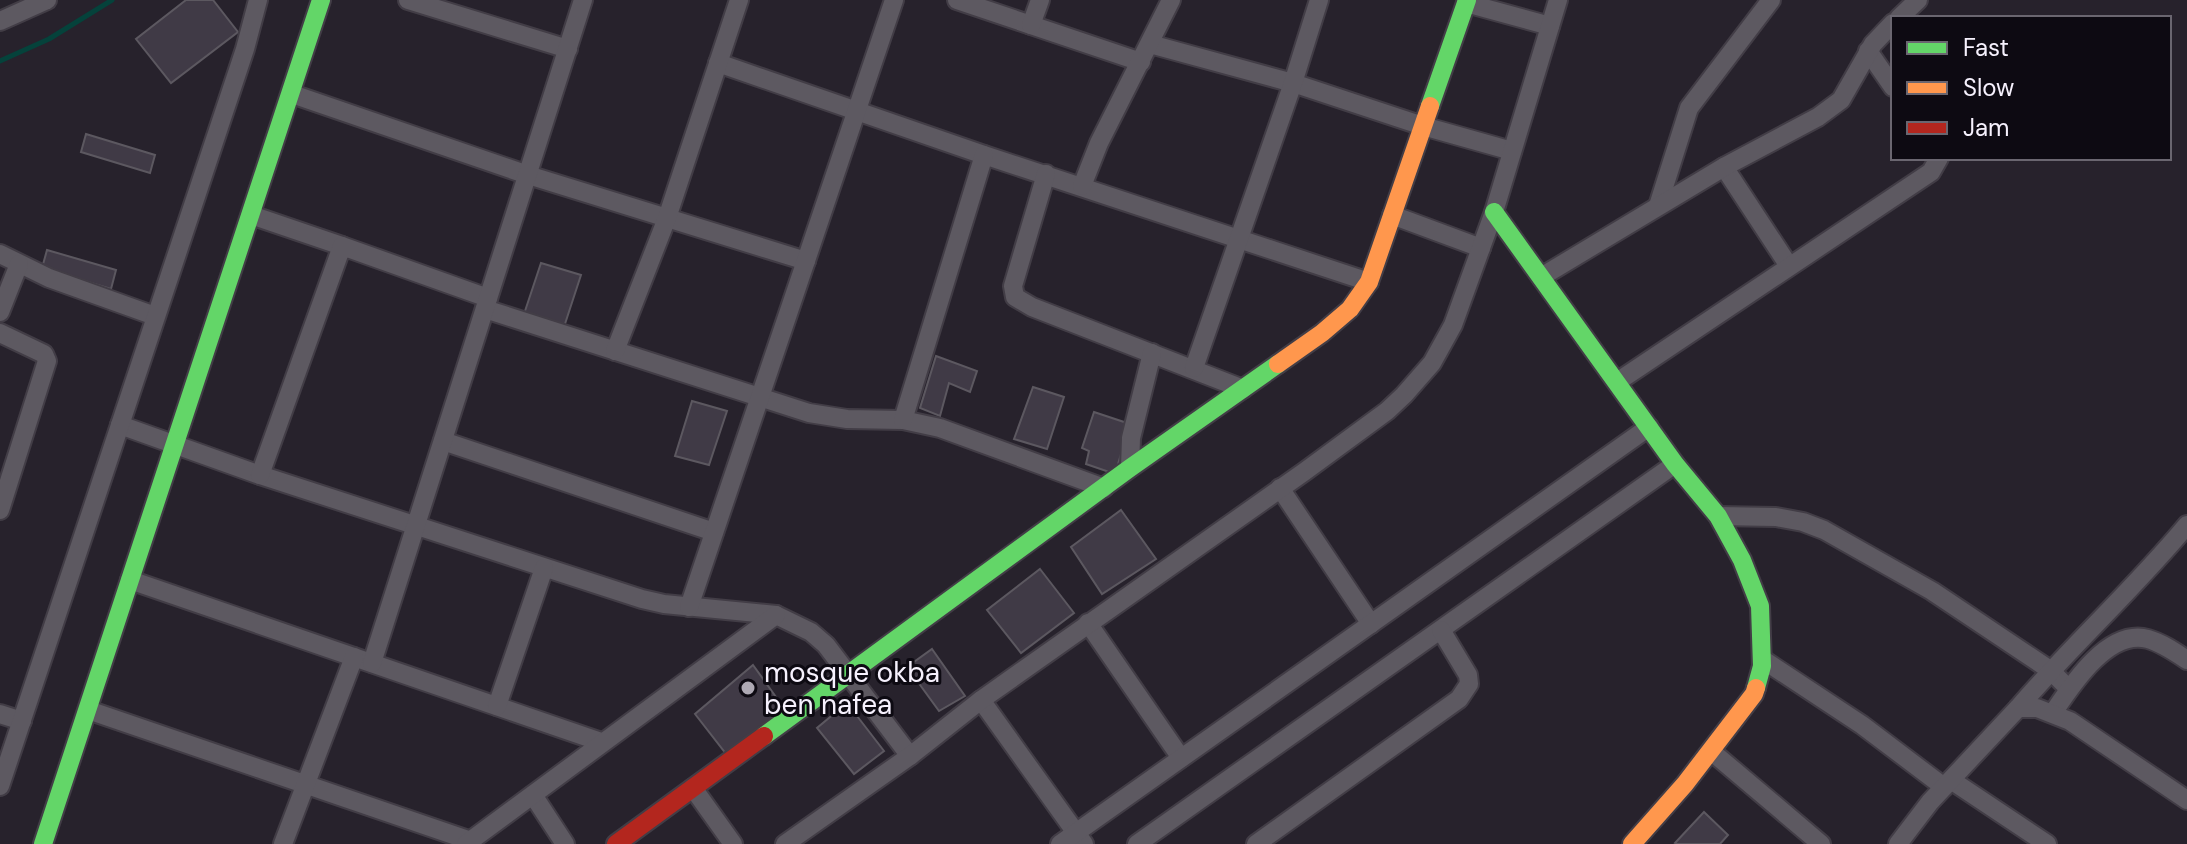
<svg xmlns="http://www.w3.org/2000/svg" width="2187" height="844" font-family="'DM Sans',sans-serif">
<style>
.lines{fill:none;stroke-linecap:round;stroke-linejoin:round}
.stream{stroke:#05423b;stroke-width:5}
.building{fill:#403a46;stroke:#5c5860;stroke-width:2}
.street-casing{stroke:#423d46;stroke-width:22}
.fast-casing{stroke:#423d46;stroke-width:22}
.slow-casing{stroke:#423d46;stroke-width:22}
.jam-casing{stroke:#423d46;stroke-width:22}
.street{stroke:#5d5961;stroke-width:18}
.fast{stroke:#63d668;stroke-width:18}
.slow{stroke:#ff974d;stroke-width:18}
.jam{stroke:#b3261e;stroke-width:18}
.poi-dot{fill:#aea9b4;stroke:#0d0a12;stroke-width:3}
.labels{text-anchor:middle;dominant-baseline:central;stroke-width:6;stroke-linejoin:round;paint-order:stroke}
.poi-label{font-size:28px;fill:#f6f1fd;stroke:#0d0a12;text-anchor:start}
</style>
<rect width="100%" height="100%" fill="#27222c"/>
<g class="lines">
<path class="stream" d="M0 61 49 39 112 0"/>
</g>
<g class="building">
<path d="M186 0H213L238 32 171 83 136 39Z"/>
<path d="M86 134 155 155 150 173 81 152Z"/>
<path d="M47 250 116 270 111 289 42 268Z"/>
<path d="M541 263 581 275 563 330 523 317Z"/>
<path d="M936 356 977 371 970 392 949 383 940 416 920 408Z"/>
<path d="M1033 387 1064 397 1047 449 1014 439Z"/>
<path d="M692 401 727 411 709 465 675 456Z"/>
<path d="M1094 412 1130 424 1115 474 1086 464 1089 451 1082 448Z"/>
<path d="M1121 510 1156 559 1102 594 1071 547Z"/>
<path d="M1040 569 1074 613 1021 653 987 610Z"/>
<path d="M932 649 965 696 939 711 907 667Z"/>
<path d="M753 665 786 711 727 755 695 714Z"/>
<path d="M847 703 884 751 854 774 817 728Z"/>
<path d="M1704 812 1728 835 1720 844H1677L1675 843Z"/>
</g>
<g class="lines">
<defs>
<g id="street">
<path d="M408 0 568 49"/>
<path d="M957 0 1141 62"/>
<path d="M1466 3 1550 26"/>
<path d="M1899 18 1918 0"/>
<path d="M0 21 47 0"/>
<path d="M1031 25 1040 0"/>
<path d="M1150 44 1293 83 1423 126 1512 151"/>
<path d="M1868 51 1893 87"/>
<path d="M718 63 984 155 1369 282"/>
<path d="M292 94 528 175 806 261"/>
<path d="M1724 167 1789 266"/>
<path d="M1046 174 1013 286 1015 297 1032 307 1243 389"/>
<path d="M1082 186 1099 143 1171 0"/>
<path d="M1658 206 1689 108 1771 0"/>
<path d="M251 215 342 246"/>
<path d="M1392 215 1481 248"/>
<path d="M0 254 49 278 155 316"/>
<path d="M1541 277 1724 167 1818 117 1841 100 1873 44 1893 23"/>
<path d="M485 309 809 413 847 419 903 420 940 428 1104 488"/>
<path d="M0 312 19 264"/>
<path d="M0 333 44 354 47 361 0 510"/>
<path d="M615 351 667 218 739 0"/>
<path d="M1194 368 1293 83 1319 0"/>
<path d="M1617 382 1931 172 1939 158"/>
<path d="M903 420 984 155"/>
<path d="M120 425 260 475 642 599 664 604 776 615 811 632 826 645 910 756"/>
<path d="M443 441 714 532"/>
<path d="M1130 468 1131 438 1152 353"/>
<path d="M260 475 342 246 488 298"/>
<path d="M1280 488 1371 624"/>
<path d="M1718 516 1776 517 1803 522 1824 530 1932 591 2050 670 2069 689"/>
<path d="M130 580 601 742"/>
<path d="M689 607 894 0"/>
<path d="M1088 623 1181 758"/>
<path d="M1762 659 1862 725 1944 787"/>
<path d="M372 663 583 0"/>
<path d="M981 700 1084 844"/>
<path d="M497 706 544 568"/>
<path d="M2018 708C2072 645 2134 589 2187 525"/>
<path d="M88 710 471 841"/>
<path d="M2053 713C2071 686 2108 628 2148 639 2162 643 2175 652 2187 660"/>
<path d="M0 714 22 721"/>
<path d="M1711 751 1821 844"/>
<path d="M1951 780 2047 844"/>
<path d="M0 786 245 49 258 0"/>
<path d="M693 788 733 844"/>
<path d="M533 795 565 844"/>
<path d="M283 844 354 657"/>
<path d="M466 844 776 615"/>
<path d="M785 844 910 756 981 700 1304 472 1387 411 1404 395 1432 363 1453 325 1494 212 1558 0"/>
<path d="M1060 844 1649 427"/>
<path d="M1137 844 1675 464"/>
<path d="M1256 844 1459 699 1469 684 1468 675 1441 630"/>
<path d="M1898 844 1930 802 2018 708H2037L2070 721 2187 800"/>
</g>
<g id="fast">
<path d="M1430 106 1467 0"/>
<path d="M1494 212 1675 464 1718 516 1742 560 1760 606 1762 666 1756 688"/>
<path d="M764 736 1130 468 1278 364"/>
<path d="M43 844 321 0"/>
</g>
<g id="slow">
<path d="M1278 364 1322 333 1350 309 1369 282 1430 106"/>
<path d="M1632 844 1685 784 1754 694 1756 688"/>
</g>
<path id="jam" d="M616 844 764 736"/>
</defs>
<use href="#street" class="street-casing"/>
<use href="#fast" class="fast-casing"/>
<use href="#slow" class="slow-casing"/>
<use href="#jam" class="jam-casing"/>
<use href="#street" class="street"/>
<use href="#fast" class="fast"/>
<use href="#slow" class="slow"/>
<use href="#jam" class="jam"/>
</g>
<circle class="poi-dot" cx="748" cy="688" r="8"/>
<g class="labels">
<g class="poi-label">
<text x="764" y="672">mosque okba<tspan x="764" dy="32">ben nafea</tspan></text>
</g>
</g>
<rect x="1891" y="16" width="280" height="144" fill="#0d0a12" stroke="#6a6670" stroke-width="2"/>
<rect x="1907" y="42" width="40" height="12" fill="#63d668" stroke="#6a6670" stroke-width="2"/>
<text x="1963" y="56" font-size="24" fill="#f6f1fd">Fast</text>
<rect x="1907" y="82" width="40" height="12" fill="#ff974d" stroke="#6a6670" stroke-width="2"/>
<text x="1963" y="96" font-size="24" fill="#f6f1fd">Slow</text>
<rect x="1907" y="122" width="40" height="12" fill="#b3261e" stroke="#6a6670" stroke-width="2"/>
<text x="1963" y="136" font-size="24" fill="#f6f1fd">Jam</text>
</svg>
